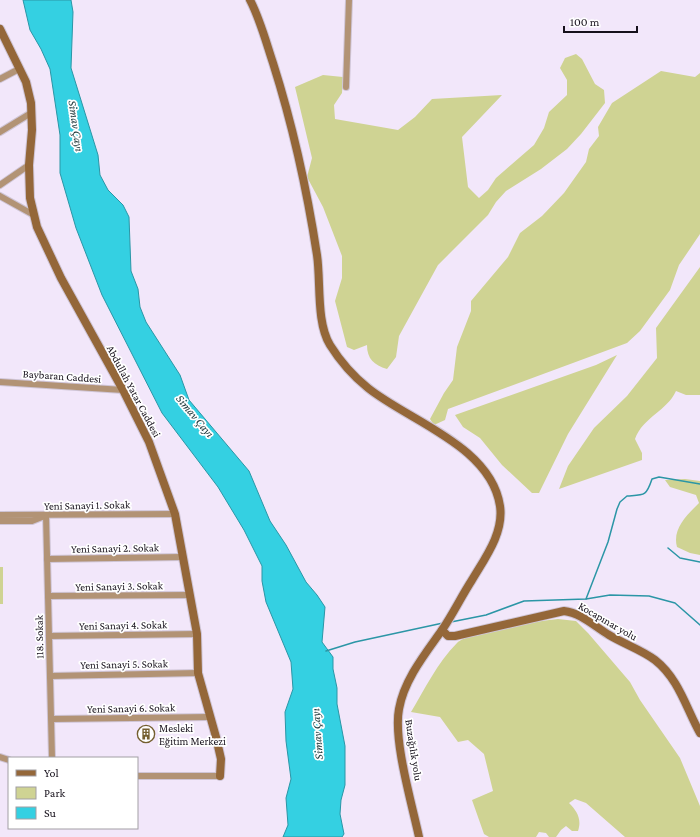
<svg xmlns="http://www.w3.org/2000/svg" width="700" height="837" font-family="'Crimson Pro',serif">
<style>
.green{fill:#cfd393}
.water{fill:#34d0e2;stroke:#2b96a6}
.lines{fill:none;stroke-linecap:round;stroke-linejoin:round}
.stream{stroke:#2b96a6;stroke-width:1.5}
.street-casing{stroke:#cfc5d6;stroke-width:8}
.secondary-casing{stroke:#cfc5d6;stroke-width:10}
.street{stroke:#b29375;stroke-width:6}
.secondary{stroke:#946739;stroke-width:8}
.labels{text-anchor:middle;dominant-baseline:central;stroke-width:3.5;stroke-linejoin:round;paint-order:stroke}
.street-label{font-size:11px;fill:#16101b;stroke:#fff}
.poi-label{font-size:11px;fill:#16101b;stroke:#fff;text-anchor:start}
.water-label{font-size:12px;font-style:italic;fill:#1a3336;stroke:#fff}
</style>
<rect width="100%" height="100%" fill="#f2e7fa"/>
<g class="green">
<path d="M576 54 582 59 595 84 604 90 605 103 581 134 567 149 541 169 506 191 496 202 488 215 438 265 399 336 396 357 387 369C374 365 367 359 367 345L354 350 347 347 335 301 342 278V256L323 207 307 177 312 158 295 87 323 75 343 77 342 93 334 105 335 119 398 130 415 117 432 99 502 95 462 137 468 187 479 198 488 190 496 178 534 145 544 128 549 112 567 95V80L560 68 565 58Z"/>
<path d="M661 71 695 77 700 73V234L679 265 670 290 640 331 627 343 448 409 445 420 434 425 430 419 444 393 453 380 457 347 471 311V301L508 257 520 233 542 216 564 193 586 162 589 149 599 136 598 127 612 103Z"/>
<path d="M700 267V395H686L676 391C667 411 643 417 635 439L642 453V460L559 489 568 466 594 428 627 396 657 358 656 328Z"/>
<path d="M617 355 568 434 539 493H532L502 465 480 438 463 427 455 415 596 365Z"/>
<path d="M685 479 700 481V555L690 553 677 547C672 529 687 515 699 503L696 495 670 487 665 480Z"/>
<rect x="0" y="567" width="3" height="37"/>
<path d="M558 619 576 621 588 633 630 682 640 700 680 758 700 806V837H625L586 803 575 799 569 803C577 811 582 819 578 831H572L566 826 561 830 556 837H549L546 833 539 832 536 837H489L484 834 472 800 493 791 484 754 468 740 458 742 440 717 411 712C425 689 437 663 457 643 468 631 539 621 558 619Z"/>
</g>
<path class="water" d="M23 0H71L73 12 71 68 98 155 100 175 108 190 123 205 129 217 131 271 138 289 140 307 146 322 180 375 189 400 249 471 270 521 286 545 306 582 317 595 325 607 322 642 333 657V669L337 688V704L345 746V785L341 800 340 814 344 834 342 837H283L288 825 286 798 291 779 286 741 285 712 293 689 291 662 266 602 262 581V566L244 530 218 487 162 413 102 295 76 228 60 173V135L50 69 41 49 30 30Z"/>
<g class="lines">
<g class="stream">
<path d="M668 548 680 558 700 562"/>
<path d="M586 599 608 542 617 509 620 502 627 496C644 495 646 497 652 479L659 477 700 484"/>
<path d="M451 622 486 615 524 601 586 599 610 595 649 596 675 603 700 625"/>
<path d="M326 651 355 642 443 623"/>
</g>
<defs>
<g id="street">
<path d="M0 79 19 69"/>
<path d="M346 87 349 0"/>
<path d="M0 132 31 113"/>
<path d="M0 185 29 165"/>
<path d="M0 196 32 214"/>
<path d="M0 382 123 390"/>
<path d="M0 515 175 514"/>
<path d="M46 515 52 758"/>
<path d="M0 521H32L42 517"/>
<path d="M47 559 183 557"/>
<path d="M48 596 190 595"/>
<path d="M49 636 197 634"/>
<path d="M50 676 198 673"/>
<path d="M52 719 210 717"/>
<path d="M0 757 9 760"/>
<path d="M137 776H220"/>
</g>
<g id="secondary">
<path d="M250 0C260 19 266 42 273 63 293 126 307 190 317 255 321 282 316 322 330 345 340 361 353 376 368 388 409 421 491 446 500 506 504 533 485 558 472 580 461 597 453 614 442 630 425 654 404 680 399 709 393 740 412 804 419 837"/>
<path d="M0 29 26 82 31 103 32 130 29 165 30 198 37 227 61 278 123 390 149 442 175 514 197 634 198 673 216 737 221 759 220 776"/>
<path d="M442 630 448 636H455L564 611C581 613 594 626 609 635 624 644 642 650 655 660 679 679 686 708 700 733"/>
</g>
</defs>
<use href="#street" class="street-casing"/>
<use href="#secondary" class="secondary-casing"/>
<use href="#street" class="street"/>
<use href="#secondary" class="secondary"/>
</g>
<defs>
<symbol id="building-ring" viewBox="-11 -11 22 22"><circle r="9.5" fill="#fff" stroke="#745f2f" stroke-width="1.5"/><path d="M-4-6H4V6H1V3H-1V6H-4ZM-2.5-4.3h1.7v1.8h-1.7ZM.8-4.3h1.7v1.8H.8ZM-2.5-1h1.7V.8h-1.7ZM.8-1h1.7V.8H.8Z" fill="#745f2f"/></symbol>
</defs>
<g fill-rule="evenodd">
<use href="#building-ring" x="136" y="724" width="20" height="20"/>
</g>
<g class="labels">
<g class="street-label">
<text transform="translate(62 376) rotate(4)">Baybaran Caddesi</text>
<text transform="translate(134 391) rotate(62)">Abdullah Yatar Caddesi</text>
<text transform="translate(87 505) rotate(-1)">Yeni Sanayi 1. Sokak</text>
<text transform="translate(115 548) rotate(-1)">Yeni Sanayi 2. Sokak</text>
<text transform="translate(119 586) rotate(-1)">Yeni Sanayi 3. Sokak</text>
<text transform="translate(608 621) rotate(30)">Kocapınar yolu</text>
<text transform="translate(123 625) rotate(-1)">Yeni Sanayi 4. Sokak</text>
<text transform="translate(39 637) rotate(-91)">118. Sokak</text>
<text transform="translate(124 664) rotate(-1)">Yeni Sanayi 5. Sokak</text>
<text transform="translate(131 708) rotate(-1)">Yeni Sanayi 6. Sokak</text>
<text transform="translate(414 750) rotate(81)">Buzağılık yolu</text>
</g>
<g class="poi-label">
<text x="159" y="728">Mesleki<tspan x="159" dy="13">Eğitim Merkezi</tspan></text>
</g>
<g class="water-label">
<text transform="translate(76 126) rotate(82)">Simav Çayı</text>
<text transform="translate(195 416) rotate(50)">Simav Çayı</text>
<text transform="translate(317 734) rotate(-94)">Simav Çayı</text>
</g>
</g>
<rect x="8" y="757" width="130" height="72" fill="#ffffff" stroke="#a29fa4"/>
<rect x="16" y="770" width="20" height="6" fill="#946739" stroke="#a29fa4"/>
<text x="44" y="777" font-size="12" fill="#16101b">Yol</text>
<rect x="16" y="787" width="20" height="12" fill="#cfd393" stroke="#a29fa4"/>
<text x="44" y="797" font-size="12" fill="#16101b">Park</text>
<rect x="16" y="807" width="20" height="12" fill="#34d0e2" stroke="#a29fa4"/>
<text x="44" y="817" font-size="12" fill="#16101b">Su</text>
<path d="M564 26v6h73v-6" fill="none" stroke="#16101b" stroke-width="2"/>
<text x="570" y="26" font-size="12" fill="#16101b" stroke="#ffffff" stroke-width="3" paint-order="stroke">100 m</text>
</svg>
